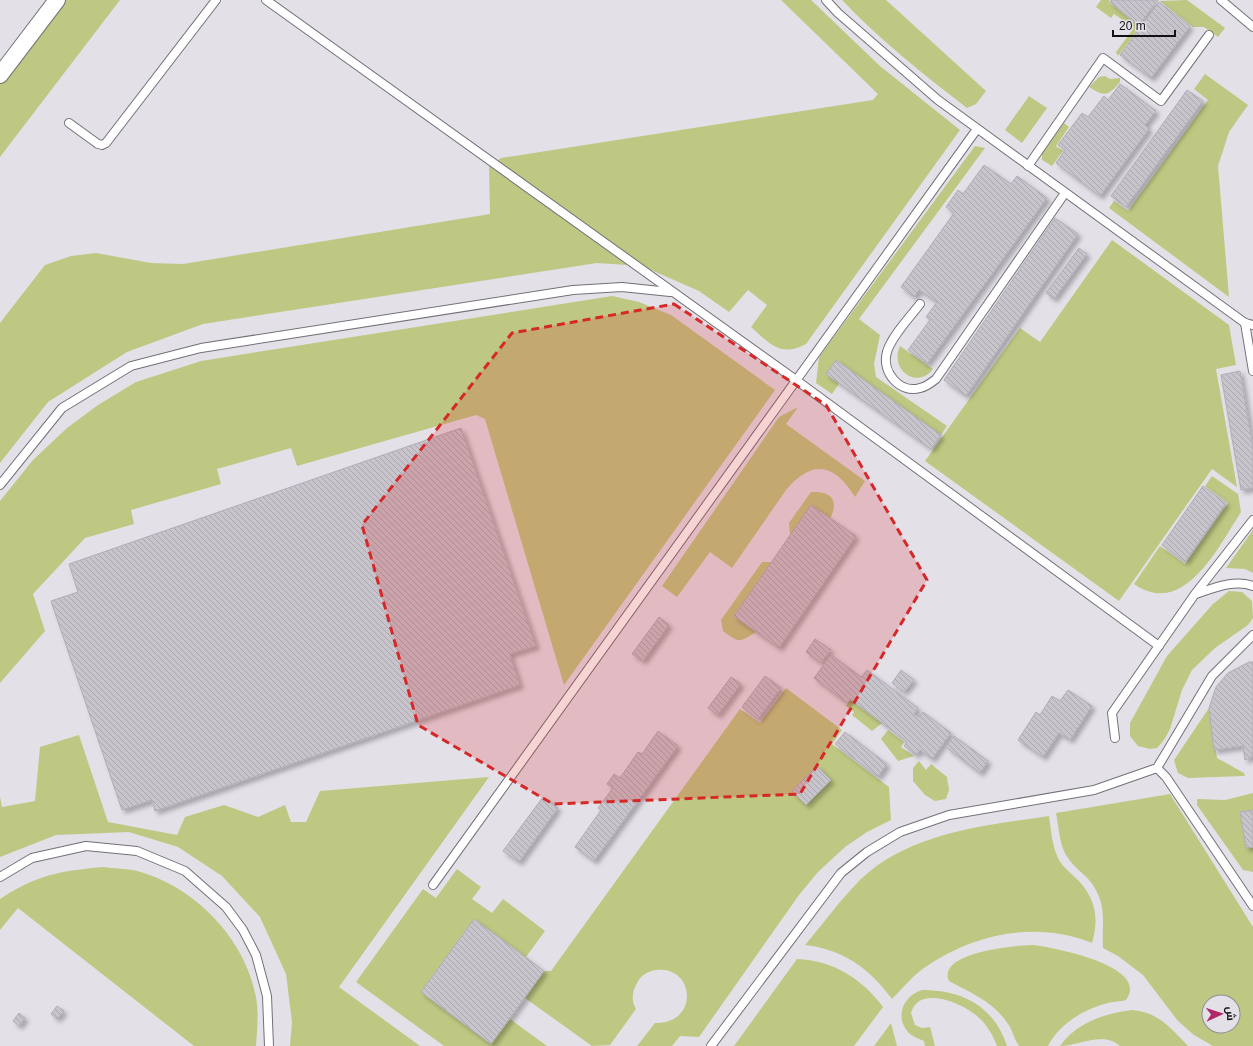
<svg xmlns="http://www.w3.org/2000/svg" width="1253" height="1046" font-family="Arial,Cairo,sans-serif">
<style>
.green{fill:#bfc882;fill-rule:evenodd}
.building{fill:url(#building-back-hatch);stroke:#b1acb5;filter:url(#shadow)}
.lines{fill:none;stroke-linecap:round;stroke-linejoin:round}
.service-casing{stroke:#747077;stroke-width:10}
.minor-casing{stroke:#747077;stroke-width:18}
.service{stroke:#fff;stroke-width:8}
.minor{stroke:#fff;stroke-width:16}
.marked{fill:#d62828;fill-opacity:0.2;stroke:#d62828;stroke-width:3;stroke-dasharray:8 5;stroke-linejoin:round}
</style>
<defs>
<pattern id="building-back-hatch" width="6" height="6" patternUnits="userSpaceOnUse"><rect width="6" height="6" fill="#c8c4cc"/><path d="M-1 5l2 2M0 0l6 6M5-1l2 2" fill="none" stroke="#aba7ae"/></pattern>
<filter id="shadow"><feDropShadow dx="3.5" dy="3.5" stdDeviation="2" flood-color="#0004"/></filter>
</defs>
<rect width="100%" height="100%" fill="#e4e0e8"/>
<g class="green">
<path d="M60 0H120L0 157V80Z"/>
<path d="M781 0H811L880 66 960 130 806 344C781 358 769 343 751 327L767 305 748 290 729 312 699 291 642 266 597 263 203 324 127 352 48 402 0 463V323L45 265 71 256 96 253 151 263 183 264 490 214 489 166 501 158 873 100 878 94Z"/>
<path d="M842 0H886L986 91 976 104 967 108C923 74 880 40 842 0Z"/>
<path d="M1101 0H1110L1109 2 1140 27 1118 56 1116 52 1134 28 1114 14 1111 18 1096 7Z"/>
<path d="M1187 0 1225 28 1218 37 1204 27H1193L1160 1Z"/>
<path d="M1205 74 1248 105 1229 132 1218 166 1229 297 1109 208 1114 201 1128 211 1208 100 1194 89Z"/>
<path d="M1105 76 1110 79 1120 78V82C1108 96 1105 97 1089 87L1099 77Z"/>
<path d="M1029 96 1047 108 1022 143 1005 130Z"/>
<path d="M1064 123 1069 127 1056 146 1063 151 1052 166 1042 160V154Z"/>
<path d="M975 146 985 148 859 319 880 335 874 364 876 377 947 426 941 435 836 360 826 374 839 384 832 394 816 383 819 357Z"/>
<path d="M1112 240 1229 325 1236 365 1216 369 1237 487 1212 469 1119 601 925 461 1020 328 1040 342Z"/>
<path d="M612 296 639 302 671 315 775 390 564 685 485 419 476 415 297 466 291 448 217 469 221 484 131 510 134 524 85 538 33 594 45 631 0 683V501L33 460 67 428 98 405 136 382 201 361Z"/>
<path d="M900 346 933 369C917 390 889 370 900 346Z"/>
<path d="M798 407 786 424 865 481 855 497C834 463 812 459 786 490L732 568 710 552 677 597 662 586 779 417Z"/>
<path d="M1212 476 1238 494 1241 512C1219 546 1184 619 1134 584L1160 546 1185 564 1228 503 1205 486Z"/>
<path d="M811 492C830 491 840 499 830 519L811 505 790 535 789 523Z"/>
<path d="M1253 530V573L1245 569 1226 568Z"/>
<path d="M762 562H771L734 616 756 632C739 643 739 643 723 631L721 620Z"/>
<path d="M1229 591 1242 592 1252 601 1253 618 1248 625 1215 648 1192 670 1182 690 1170 729 1164 740 1157 748 1150 749 1138 746 1130 736V723L1167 656 1213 604Z"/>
<path d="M786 688 842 730 832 744 889 787 891 820 867 832 845 847 818 872 799 895 699 1037 680 1036 672 1046H637L655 1023C700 1024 695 965 656 970 648 971 640 976 637 983 632 991 631 1001 636 1009L610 1045 592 1046 525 998 544 971H551L740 709 760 723Z"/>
<path d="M850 700 882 723 872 731 852 715 854 712 846 706Z"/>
<path d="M1209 708 1217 758 1244 773 1245 776 1188 778 1178 773 1174 760Z"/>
<path d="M888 730 904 742 901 747 914 756 898 761 881 739Z"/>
<path d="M79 735 108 822 177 835 185 817 224 805 258 817 285 805 291 822H306L320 791 489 777 339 987 420 1046H290L292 1022 286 974 260 917 222 876 178 847 129 832 56 835 0 857V797L2 807 35 801 40 747Z"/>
<path d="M919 761 926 770 931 764 947 777 949 790 946 799 935 801 925 795 913 781V768Z"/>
<path d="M1253 793V810L1240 812 1246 847H1253V872L1243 870 1197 805V799L1225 800Z"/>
<path d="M1170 794 1253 927V1046H1213L1194 1035 1178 1021 1143 975 1118 956 1103 948C1102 932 1105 914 1100 899 1091 875 1080 875 1068 858 1059 846 1059 827 1056 813ZM1209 1002H1233V1026H1209Z"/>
<path d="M1049 816C1051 830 1052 845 1058 858 1063 868 1071 873 1079 881 1096 900 1099 919 1092 943 1037 921 976 933 927 966 914 974 903 988 892 999 870 969 843 949 805 945 823 924 840 900 860 880 910 832 984 826 1049 816Z"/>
<path d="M103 867C114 869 126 868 137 871 194 886 245 938 256 997 259 1013 257 1030 256 1046H194L18 908 0 930V899C36 875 60 871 103 867Z"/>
<path d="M457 869 481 887 472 899 492 913 503 899 545 931 526 957 474 919 421 992 491 1044 510 1019 547 1046H444L356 982 423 889 436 898Z"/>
<path d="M1034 945C1055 948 1151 966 1126 1000 1120 1002 1114 1001 1108 1003 1084 1009 1059 1024 1048 1046H1019C1014 1039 1013 1031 1008 1024 994 1002 971 993 949 981 936 952 1017 945 1034 945Z"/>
<path d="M797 959C833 960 862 979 883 1007L854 1046H734Z"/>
<path d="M922 990C962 990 994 1006 1007 1046H997C993 1035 987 1025 978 1017 964 1004 919 984 911 1013L915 1025 922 1028 930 1027 935 1046H925L924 1041C919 1039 914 1037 910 1034 894 1019 902 996 922 990Z"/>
<path d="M1132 1010C1158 1012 1171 1028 1188 1046H1120C1103 1031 1079 1046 1060 1046 1076 1023 1105 1013 1132 1010Z"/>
<path d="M891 1023 897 1046H874Z"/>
</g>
<g class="building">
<path d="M1112 0H1158L1139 25 1110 2Z"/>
<path d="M1159 2 1190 26 1151 78 1120 55Z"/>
<path d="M1120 84 1156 111 1145 125 1149 129 1100 196 1056 163 1065 150 1058 145 1082 113 1088 117 1104 96 1108 100Z"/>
<path d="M1187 90 1203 101 1126 207 1111 196Z"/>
<path d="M984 165 1011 184 1017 176 1047 198 927 364 908 350 930 320 926 317 937 302 919 290 914 297 901 287 954 213 946 207 958 190 963 194Z"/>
<path d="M1055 218 1078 234 966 396 944 380Z"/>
<path d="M1079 248 1087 254 1054 299 1046 293Z"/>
<path d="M836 360 941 435 931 449 826 374Z"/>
<path d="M1240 371 1253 448V488L1241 490 1221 375Z"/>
<path d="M461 428 536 646 510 654 520 685 155 811 152 800 122 810 51 601 78 592 69 564Z"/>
<path d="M1203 486 1226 503 1185 562 1162 545Z"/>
<path d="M811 505 856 536 779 648 734 616Z"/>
<path d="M659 617 669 625 643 661 632 654Z"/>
<path d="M815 639 831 650 821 663 806 652Z"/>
<path d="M831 655 861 677 867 670 918 708 914 714 919 717 923 712 951 733 932 759 920 750 916 755 904 746 907 742 851 699 847 703 814 678Z"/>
<path d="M1249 662H1253V756L1245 760 1243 746 1214 750 1209 708 1216 687 1228 673Z"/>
<path d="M901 670 914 680 904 692 892 683Z"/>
<path d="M765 676 781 688 758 719 742 707Z"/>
<path d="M731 677 741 684 718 715 708 708Z"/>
<path d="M1068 690 1092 706 1070 740 1059 733 1043 757 1018 740 1036 712 1040 715 1052 696 1060 701Z"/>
<path d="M658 731 678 746 594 861 575 847 601 810 598 808 613 788 607 784 614 774 620 778 638 752 642 754Z"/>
<path d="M845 732 887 764 878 777 835 744Z"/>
<path d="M954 736 988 761 980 773 946 747Z"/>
<path d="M817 766 831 780 806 805 792 791Z"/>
<path d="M543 797 558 808 519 862 503 851Z"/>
<path d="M1253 810V847L1246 848 1240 812Z"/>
<path d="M474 919 544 971 491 1044 421 992Z"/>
<path d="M57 1006 64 1011 57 1019 51 1014Z"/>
<path d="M19 1013 25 1018 19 1026 13 1021Z"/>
</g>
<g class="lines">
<defs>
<g id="service">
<path d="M266 0 796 380 1159 646"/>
<path d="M826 0 838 13 938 100 1245 323 1253 325"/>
<path d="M1221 0 1253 27"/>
<path d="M69 123 98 144 102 145 106 143 216 0"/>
<path d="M1028 166 1103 58 1161 101 1209 35"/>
<path d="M920 304C910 317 891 337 887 352 881 372 900 394 920 388 926 387 931 383 936 379L1065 193"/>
<path d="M1245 323 1253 371"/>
<path d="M0 485 62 408 131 366 201 348 573 290 622 287 670 292"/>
<path d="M1196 594C1214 588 1234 579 1253 586"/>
<path d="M1115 738 1112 713 1195 594 1253 520"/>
<path d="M1157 768 1166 777 1253 906"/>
<path d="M0 877 32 858 86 846 137 851 185 871 226 907 243 930 256 955 267 996 269 1046"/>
<path d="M433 885 977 129"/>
<path d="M711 1046 841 873 867 852 900 832 949 815 1094 790 1157 768 1212 676 1253 635"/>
</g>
<path id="minor" d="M0 75 57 0"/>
</defs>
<use href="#service" class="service-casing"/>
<use href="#minor" class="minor-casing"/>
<use href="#service" class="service"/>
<use href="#minor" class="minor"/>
</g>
<path class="marked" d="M674 304 826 405 927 580 800 794 553 804 418 725 362 525 512 333Z"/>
<g transform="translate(1221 1014) rotate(87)"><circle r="19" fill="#e4e0e8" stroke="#908d93"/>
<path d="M0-3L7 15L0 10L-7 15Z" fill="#b1286a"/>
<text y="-6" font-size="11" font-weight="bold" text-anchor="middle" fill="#121013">ش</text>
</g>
<path d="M1113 30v6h62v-6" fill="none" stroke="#121013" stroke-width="2"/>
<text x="1119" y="30" font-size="12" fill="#121013" stroke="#e4e0e8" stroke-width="3" paint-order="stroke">20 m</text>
</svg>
